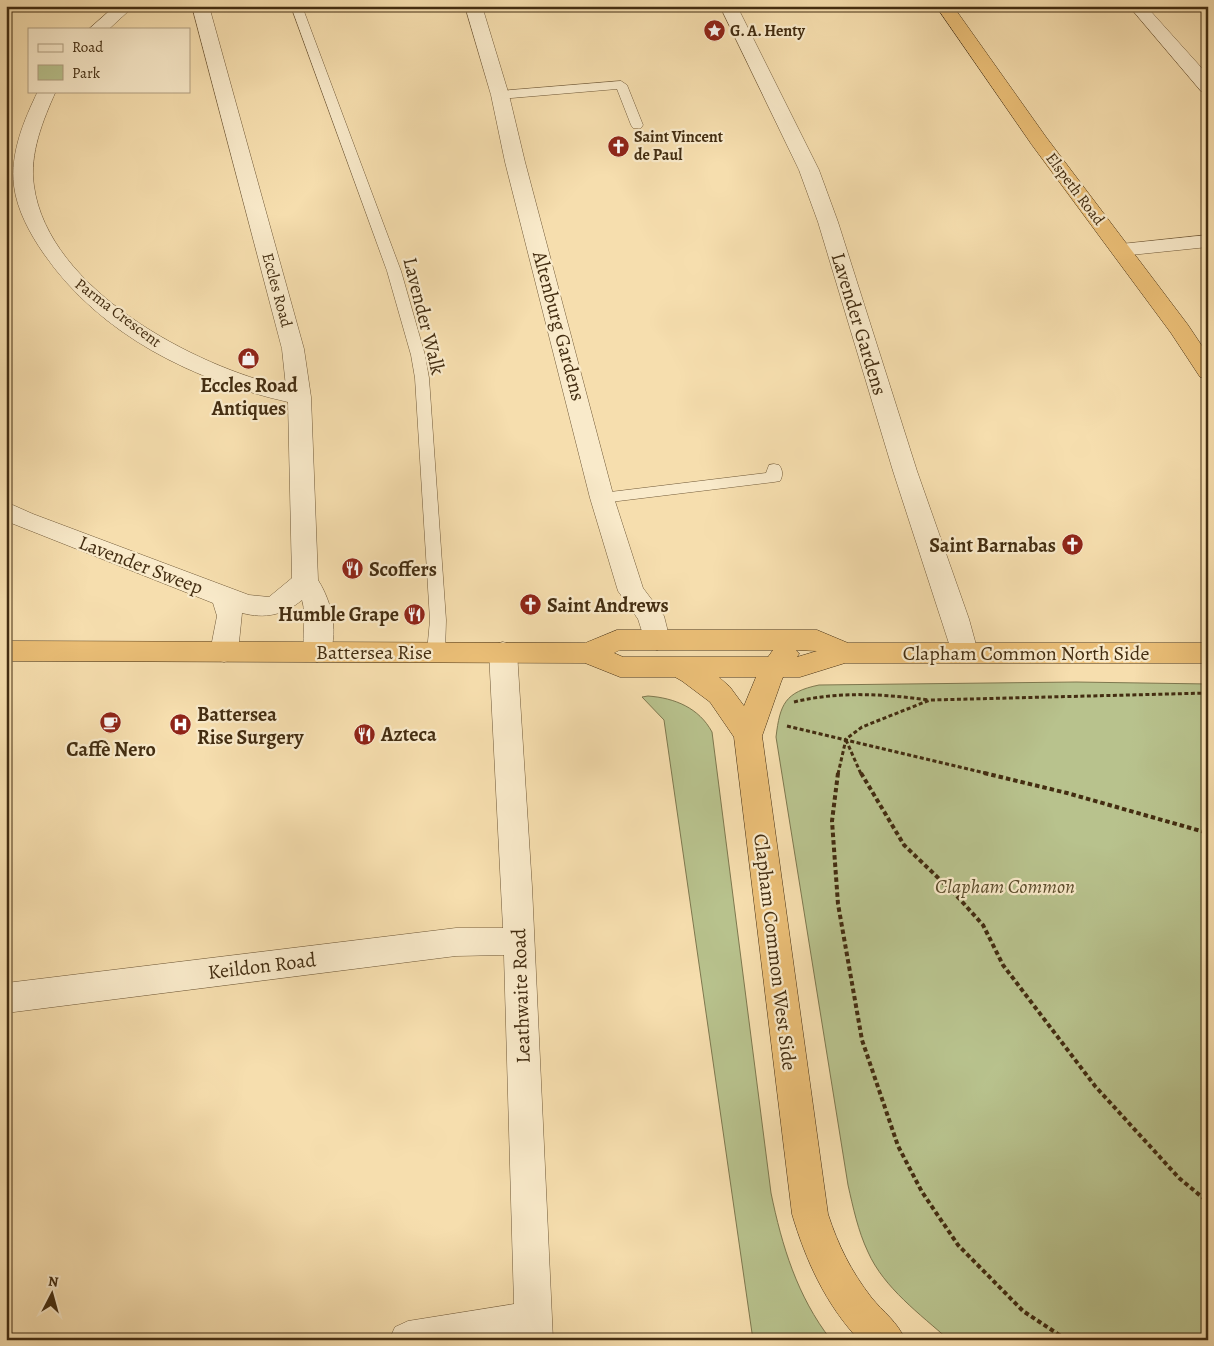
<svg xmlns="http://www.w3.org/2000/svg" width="1214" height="1346" font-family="Alegreya,serif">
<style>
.green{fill:#b8c28d;stroke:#7e784f}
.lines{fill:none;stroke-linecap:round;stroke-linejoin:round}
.service-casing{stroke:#705938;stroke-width:1}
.minor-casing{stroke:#705938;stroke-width:1}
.trunk-casing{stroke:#432d11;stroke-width:1}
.path-far1{stroke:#432d11;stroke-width:3;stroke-dasharray:4 2.5;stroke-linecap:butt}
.path{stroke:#432d11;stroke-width:4;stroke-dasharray:4.5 3;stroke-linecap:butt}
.service{fill:#f9eaca;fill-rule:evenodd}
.minor{fill:#f9eaca;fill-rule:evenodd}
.trunk{fill:#ebbf77;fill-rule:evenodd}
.labels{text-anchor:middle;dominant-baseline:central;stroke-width:4.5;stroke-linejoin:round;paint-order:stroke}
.far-poi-label{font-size:16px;font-weight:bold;fill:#432d11;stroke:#f9eaca;text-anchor:start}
.far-street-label{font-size:16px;fill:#432d11;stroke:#f9eaca}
.street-label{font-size:20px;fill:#432d11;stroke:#f9eaca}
.poi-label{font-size:20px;font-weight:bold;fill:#432d11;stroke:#f9eaca;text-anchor:start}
.park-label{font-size:20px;font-style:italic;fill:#5a4b2a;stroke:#f9eaca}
</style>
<rect width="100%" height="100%" fill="#f6deae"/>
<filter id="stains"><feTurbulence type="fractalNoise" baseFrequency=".004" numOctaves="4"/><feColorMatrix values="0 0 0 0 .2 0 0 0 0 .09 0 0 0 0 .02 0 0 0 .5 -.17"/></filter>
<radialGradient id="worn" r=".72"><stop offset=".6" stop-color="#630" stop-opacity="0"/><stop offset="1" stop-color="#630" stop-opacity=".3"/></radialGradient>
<g class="green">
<path d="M1076 682 1208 684V1340H949C920 1314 884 1288 868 1252 858 1231 853 1207 848 1185L776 737C780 704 785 692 819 685Z"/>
<path d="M648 696C675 698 699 708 712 732L771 1193C782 1246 797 1296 831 1340H753L664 720 642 697Z"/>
</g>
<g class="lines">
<defs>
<g id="service">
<path d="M291 6H302L401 271 425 355 429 378 446 620 445 652 442 657 436 658 430 657 427 652 430 620 415 378 411 355 387 271Z"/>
<path d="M621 81 627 85 643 125 641 128H633L631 125 617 89 500 99 494 95 500 91Z"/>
<path d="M774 464 779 465C783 470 783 476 780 481L774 482 602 503 596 502 594 498 596 494 602 493 766 473 769 465Z"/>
</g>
<g id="minor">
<path d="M115 6H134L109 29H89Z"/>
<path d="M192 6H209L304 349 311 397 318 580C332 602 340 635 327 659L317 662 307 659C299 644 308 619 302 600 284 615 265 619 242 613L238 652 234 659 224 662 214 659 210 652 217 616 213 603 6 521V502L33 514 249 595 269 597 292 578 288 402C194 381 100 335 44 254 30 234 17 210 14 186 10 153 24 120 38 91H56C43 120 29 154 34 186 48 289 195 367 286 387L282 349Z"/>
<path d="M465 6H482L509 95 525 162 614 498 643 588 664 616 670 640 667 647 657 650 647 647 638 619 618 591 590 498 505 162 491 95Z"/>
<path d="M720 6H737L819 170 838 222 917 471 969 619 978 652 974 659 964 662 954 659 893 471 818 222 799 170Z"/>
<path d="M1129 6H1146L1208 75V92L1201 91Z"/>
<path d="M1208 235V247L1121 256 1114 254 1111 250 1114 246 1121 244Z"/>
<path d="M503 642 513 645 517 652 532 887 553 1340H389L395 1327 408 1321 514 1304 504 955 456 956 6 1013V983L456 928H503L489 652 493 645Z"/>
</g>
<g id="trunk">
<path d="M936 6H953L1046 137 1188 325 1208 355V379L1200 377 1171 333 1032 145Z"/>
<path d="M617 630H817L848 643H1208V663H845L800 677H783L781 682 762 736 828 1214C838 1245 851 1271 871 1297 883 1312 898 1322 905 1340H859C825 1303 806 1261 792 1214L734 737 710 702 682 681 675 677H620L585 663 6 661V641L585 643ZM620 650H773L768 657H623L614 653ZM796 650 817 651 797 657 799 654ZM719 677H756L744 706 730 687Z"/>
</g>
</defs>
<use href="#service" class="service-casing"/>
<use href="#minor" class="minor-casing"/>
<use href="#trunk" class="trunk-casing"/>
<g class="path-far1">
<path d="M794 702C839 691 883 694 929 700"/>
<path d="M787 726 989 774"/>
<path d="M846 740 861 774"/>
<path d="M838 774 846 739 862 727 930 700 1208 693"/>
</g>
<g class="path">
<path d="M838 773 832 821 838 904 862 1040 898 1146 922 1192 958 1245 1023 1311 1067 1340"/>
<path d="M861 773 904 845 956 895 983 925 1003 965 1095 1086 1179 1178 1208 1202"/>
<path d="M984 773 1067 793 1208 833"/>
</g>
<use href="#service" class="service"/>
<use href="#minor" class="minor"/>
<use href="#trunk" class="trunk"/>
</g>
<defs>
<symbol id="sight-disc" viewBox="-11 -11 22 22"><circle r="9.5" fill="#8f2418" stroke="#f9eaca"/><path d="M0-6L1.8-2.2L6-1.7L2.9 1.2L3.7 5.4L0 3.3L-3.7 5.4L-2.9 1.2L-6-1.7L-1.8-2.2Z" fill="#fff"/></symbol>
<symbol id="church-disc" viewBox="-11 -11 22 22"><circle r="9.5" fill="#8f2418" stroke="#f9eaca"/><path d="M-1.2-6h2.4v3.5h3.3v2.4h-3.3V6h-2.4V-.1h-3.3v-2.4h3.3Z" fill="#fff"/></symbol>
<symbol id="shop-disc" viewBox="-11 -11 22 22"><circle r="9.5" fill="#8f2418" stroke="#f9eaca"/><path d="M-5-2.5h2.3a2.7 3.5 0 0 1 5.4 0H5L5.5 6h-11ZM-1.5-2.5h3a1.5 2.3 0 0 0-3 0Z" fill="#fff"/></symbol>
<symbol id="restaurant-disc" viewBox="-11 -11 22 22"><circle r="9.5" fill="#8f2418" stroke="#f9eaca"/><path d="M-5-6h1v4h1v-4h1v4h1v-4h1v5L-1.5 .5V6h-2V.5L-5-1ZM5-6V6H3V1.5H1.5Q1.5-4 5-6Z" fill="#fff"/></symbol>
<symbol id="cafe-disc" viewBox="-11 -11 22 22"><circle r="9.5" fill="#8f2418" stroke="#f9eaca"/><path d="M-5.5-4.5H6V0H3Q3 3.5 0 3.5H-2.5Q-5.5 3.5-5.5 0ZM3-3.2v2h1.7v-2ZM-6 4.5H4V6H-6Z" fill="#fff"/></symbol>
<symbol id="hospital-disc" viewBox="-11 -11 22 22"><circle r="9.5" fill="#8f2418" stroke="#f9eaca"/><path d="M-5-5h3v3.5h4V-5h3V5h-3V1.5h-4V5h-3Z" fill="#fff"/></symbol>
</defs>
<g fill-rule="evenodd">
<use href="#sight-disc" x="702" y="18" width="25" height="25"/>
<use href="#church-disc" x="606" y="134" width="25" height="25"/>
<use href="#shop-disc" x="236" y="346" width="25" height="25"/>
<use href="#church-disc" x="1060" y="532" width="25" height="25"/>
<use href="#restaurant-disc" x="340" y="556" width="25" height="25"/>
<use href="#church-disc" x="518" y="592" width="25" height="25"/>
<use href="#restaurant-disc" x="402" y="602" width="25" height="25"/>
<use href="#cafe-disc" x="98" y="710" width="25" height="25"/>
<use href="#hospital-disc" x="168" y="712" width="25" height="25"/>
<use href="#restaurant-disc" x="352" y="722" width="25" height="25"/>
</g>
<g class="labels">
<g class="far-poi-label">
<text x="730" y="31">G. A. Henty</text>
<text x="634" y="137">Saint Vincent<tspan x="634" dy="18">de Paul</tspan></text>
</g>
<g class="far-street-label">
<text transform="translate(1075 189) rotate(53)">Elspeth Road</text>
<text transform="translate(277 290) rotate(75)">Eccles Road</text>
<text transform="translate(118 313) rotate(37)">Parma Crescent</text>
</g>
<g class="street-label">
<text transform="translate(424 316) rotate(76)">Lavender Walk</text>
<text transform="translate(859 324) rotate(73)">Lavender Gardens</text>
<text transform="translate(559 326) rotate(75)">Altenburg Gardens</text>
<text transform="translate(141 565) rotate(21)">Lavender Sweep</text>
<text x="374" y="652">Battersea Rise</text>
<text x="1026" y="653">Clapham Common North Side</text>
<text transform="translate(775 952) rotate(83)">Clapham Common West Side</text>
<text transform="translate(262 966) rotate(-7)">Keildon Road</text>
<text transform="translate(521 996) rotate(-92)">Leathwaite Road</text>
</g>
<g class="poi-label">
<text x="249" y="385" text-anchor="middle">Eccles Road<tspan x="249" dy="23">Antiques</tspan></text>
<text x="1056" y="545" text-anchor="end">Saint Barnabas</text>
<text x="369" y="569">Scoffers</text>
<text x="547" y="605">Saint Andrews</text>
<text x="399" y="614" text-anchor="end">Humble Grape</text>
<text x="197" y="714">Battersea<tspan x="197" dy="23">Rise Surgery</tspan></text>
<text x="381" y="734">Azteca</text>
<text x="111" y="749" text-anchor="middle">Caffè Nero</text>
</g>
<g class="park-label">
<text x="1005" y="886">Clapham Common</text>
</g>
</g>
<rect width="1214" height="1346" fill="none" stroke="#f6deae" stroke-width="25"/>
<rect x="8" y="8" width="1199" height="1331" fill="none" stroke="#432d11" stroke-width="2.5"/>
<rect x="12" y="12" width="1189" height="1321" fill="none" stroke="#432d11"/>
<rect x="28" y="28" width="162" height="65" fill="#f9eaca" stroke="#b09e80"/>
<rect x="38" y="44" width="25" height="8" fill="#f9eaca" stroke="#b09e80"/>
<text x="72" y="52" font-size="15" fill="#432d11">Road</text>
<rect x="38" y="65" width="25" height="15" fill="#b8c28d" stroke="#b09e80"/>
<text x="72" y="78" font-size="15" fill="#432d11">Park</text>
<g transform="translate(52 1294) rotate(6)" stroke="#f9eaca" stroke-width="4" paint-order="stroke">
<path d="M0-4L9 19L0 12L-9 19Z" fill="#432d11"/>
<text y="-8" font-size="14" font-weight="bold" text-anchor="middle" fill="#432d11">N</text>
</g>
<rect width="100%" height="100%" filter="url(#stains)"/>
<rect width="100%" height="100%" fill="url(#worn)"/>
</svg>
